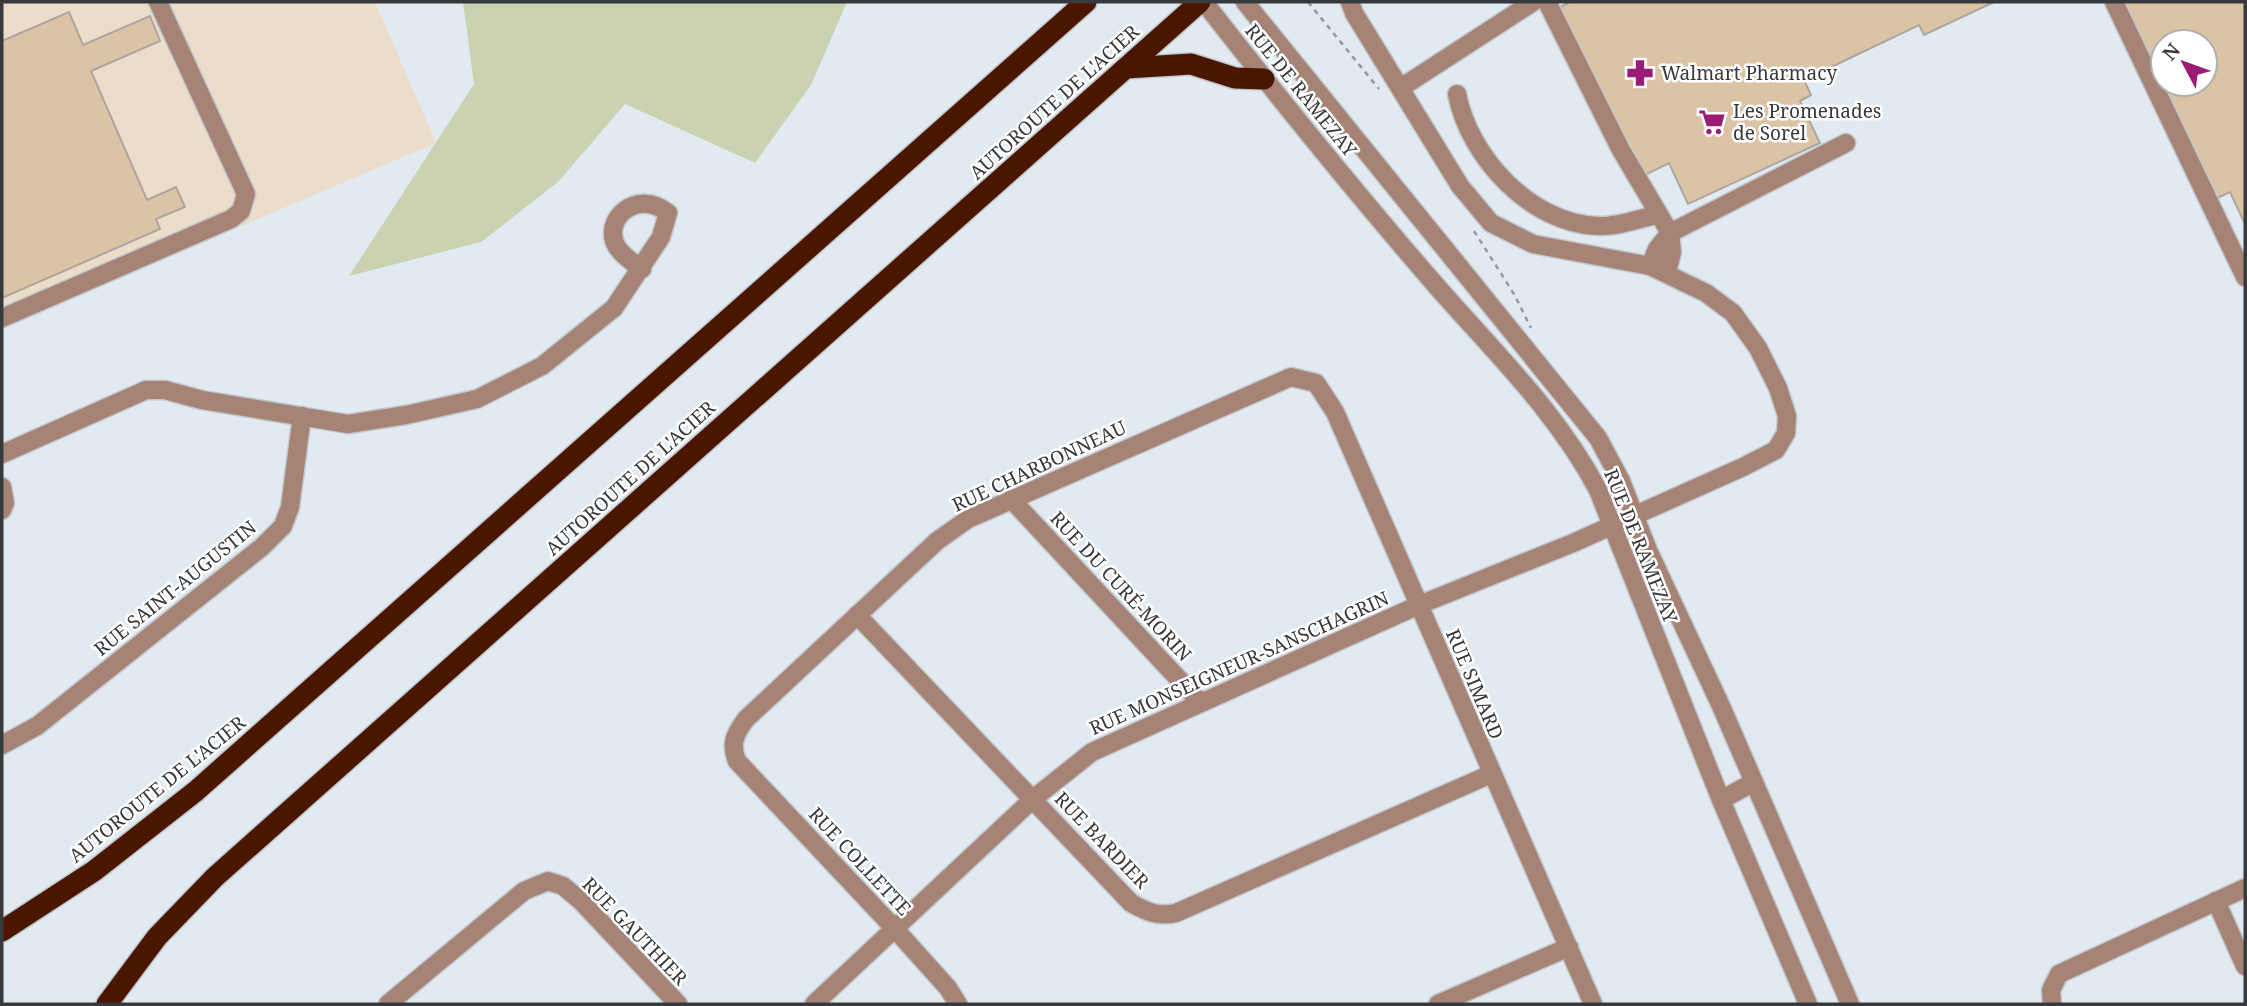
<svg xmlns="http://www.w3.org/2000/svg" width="2247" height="1006" font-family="'Noto Serif',serif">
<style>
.industrial{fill:#ecdcca}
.green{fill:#cad2b1}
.building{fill:#dbc3a6;stroke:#aca69f;stroke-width:2;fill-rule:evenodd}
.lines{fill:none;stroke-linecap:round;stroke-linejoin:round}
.minor-casing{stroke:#c0c7cd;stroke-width:21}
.highway-casing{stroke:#c0c7cd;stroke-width:24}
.path{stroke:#93999e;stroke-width:2.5;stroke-dasharray:5 5;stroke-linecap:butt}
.minor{stroke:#a68375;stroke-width:18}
.highway{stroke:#4a1600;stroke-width:21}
.labels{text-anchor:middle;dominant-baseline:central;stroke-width:5;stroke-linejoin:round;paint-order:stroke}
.poi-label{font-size:19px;fill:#373a3d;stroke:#fff;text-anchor:start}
.street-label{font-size:19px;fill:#373a3d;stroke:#fff}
</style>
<rect width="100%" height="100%" fill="#e2eaf1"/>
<path class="industrial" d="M2 2H375L436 143 2 328Z"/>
<path class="green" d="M463 2H847L811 85 755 163 625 104 558 182 481 242 349 276 474 84Z"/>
<g class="building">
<path d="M1570 2H1994L1924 35 1919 25 1804 80 1811 95 1800 101 1820 143 1688 204 1669 163 1641 177 1560 7Z"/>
<path d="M2121 2H2245V224L2230 192 2213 200ZM2163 42H2205V84H2163Z"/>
<path d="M69 12 83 45 150 16 160 41 91 71 147 200 176 187 185 207 156 219 160 229 2 298V41Z"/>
</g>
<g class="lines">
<defs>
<g id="minor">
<path d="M1204 2C1278 97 1354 191 1433 282 1491 349 1556 410 1598 490L1721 800 1808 1004"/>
<path d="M1245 2 1598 438 1621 481 1648 550 1721 706 1850 1004"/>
<path d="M1547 2 1621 150 1670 233 1672 252 1667 272"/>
<path d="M2114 2 2245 277"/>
<path d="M1402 87 1533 2"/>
<path d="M1457 94C1469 157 1531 224 1598 226 1617 227 1638 219 1656 215"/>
<path d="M1650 266 1657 249 1670 233 1846 143"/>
<path d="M2 318 231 219 241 211 246 194 158 2"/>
<path d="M2 454 146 390H165L202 400 348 424 406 415 477 399 542 366 614 308 661 237 668 213C636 187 601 221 617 247 623 256 633 263 642 269"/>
<path d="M2 487 5 503 2 510"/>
<path d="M1011 499 1200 702"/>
<path d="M857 615 1131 903C1147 912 1158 917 1176 913L1491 774"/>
<path d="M2 745 37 726 262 547 283 526 290 507 302 416"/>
<path d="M1721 800 1754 782"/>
<path d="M2216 901 2245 966"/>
<path d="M388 1004 524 891 548 881 563 886 581 901 678 1004"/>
<path d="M814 1004 1033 799 1092 752 1419 605 1573 543 1743 467 1776 450 1786 433 1787 416 1778 388 1758 348 1733 313 1706 293 1650 266 1533 244 1491 223 1460 186 1354 13 1350 2"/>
<path d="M958 1004 948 988 895 929 737 761C730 743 735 734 746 719L937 541 968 519 1291 377 1316 383 1335 412 1593 1004"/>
<path d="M1438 1004 1569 947"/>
<path d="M2052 1004 2051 990 2059 974 2245 888"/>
</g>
<g id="highway">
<path d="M1126 68 1191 64 1235 78 1264 79"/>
<path d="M2 931 94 871 196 791 1086 2"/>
<path d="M107 1004 157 937 215 877 1200 2"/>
</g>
</defs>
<use href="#minor" class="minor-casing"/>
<use href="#highway" class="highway-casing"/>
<g class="path">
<path d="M1308 2 1379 89"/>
<path d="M1474 231 1514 294 1531 328"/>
</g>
<use href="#minor" class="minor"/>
<use href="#highway" class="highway"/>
</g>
<defs>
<symbol id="pharmacy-bare" viewBox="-9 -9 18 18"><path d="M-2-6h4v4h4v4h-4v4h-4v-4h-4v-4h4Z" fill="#991d75" stroke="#fff" stroke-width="2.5" paint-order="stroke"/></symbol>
<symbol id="supermarket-bare" viewBox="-9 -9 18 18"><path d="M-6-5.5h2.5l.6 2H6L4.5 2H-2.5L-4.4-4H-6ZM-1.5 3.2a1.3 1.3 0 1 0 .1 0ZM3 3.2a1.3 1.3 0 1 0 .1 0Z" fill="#991d75" stroke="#fff" stroke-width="2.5" paint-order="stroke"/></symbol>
</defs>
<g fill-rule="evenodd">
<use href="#pharmacy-bare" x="1621" y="54" width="38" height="38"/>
<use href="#supermarket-bare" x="1693" y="103" width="38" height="38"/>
</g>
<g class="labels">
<g class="poi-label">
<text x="1661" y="73">Walmart Pharmacy</text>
<text x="1733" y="111">Les Promenades<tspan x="1733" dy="22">de Sorel</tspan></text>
</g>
<g class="street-label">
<text transform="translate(1301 90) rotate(51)">RUE DE RAMEZAY</text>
<text transform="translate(1054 102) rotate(-42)">AUTOROUTE DE L'ACIER</text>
<text transform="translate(1039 466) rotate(-25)">RUE CHARBONNEAU</text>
<text transform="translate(630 478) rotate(-42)">AUTOROUTE DE L'ACIER</text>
<text transform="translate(1641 546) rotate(68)">RUE DE RAMEZAY</text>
<text transform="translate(1121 586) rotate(47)">RUE DU CURÉ-MORIN</text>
<text transform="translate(175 588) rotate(-39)">RUE SAINT-AUGUSTIN</text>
<text transform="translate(1239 663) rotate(-24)">RUE MONSEIGNEUR-SANSCHAGRIN</text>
<text transform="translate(1475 684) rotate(67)">RUE SIMARD</text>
<text transform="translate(157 789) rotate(-39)">AUTOROUTE DE L'ACIER</text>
<text transform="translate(1102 840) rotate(46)">RUE BARDIER</text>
<text transform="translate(860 861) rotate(47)">RUE COLLETTE</text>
<text transform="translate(635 931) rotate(46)">RUE GAUTHIER</text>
</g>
</g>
<rect width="2247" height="1006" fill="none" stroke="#373a3d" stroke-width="7"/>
<g transform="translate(2184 63) rotate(311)"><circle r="33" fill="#ffffff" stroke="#afb0b1" stroke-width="2"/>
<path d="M0-5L12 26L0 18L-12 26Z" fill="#991d75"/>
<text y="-10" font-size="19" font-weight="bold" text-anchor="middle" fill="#373a3d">N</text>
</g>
</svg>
